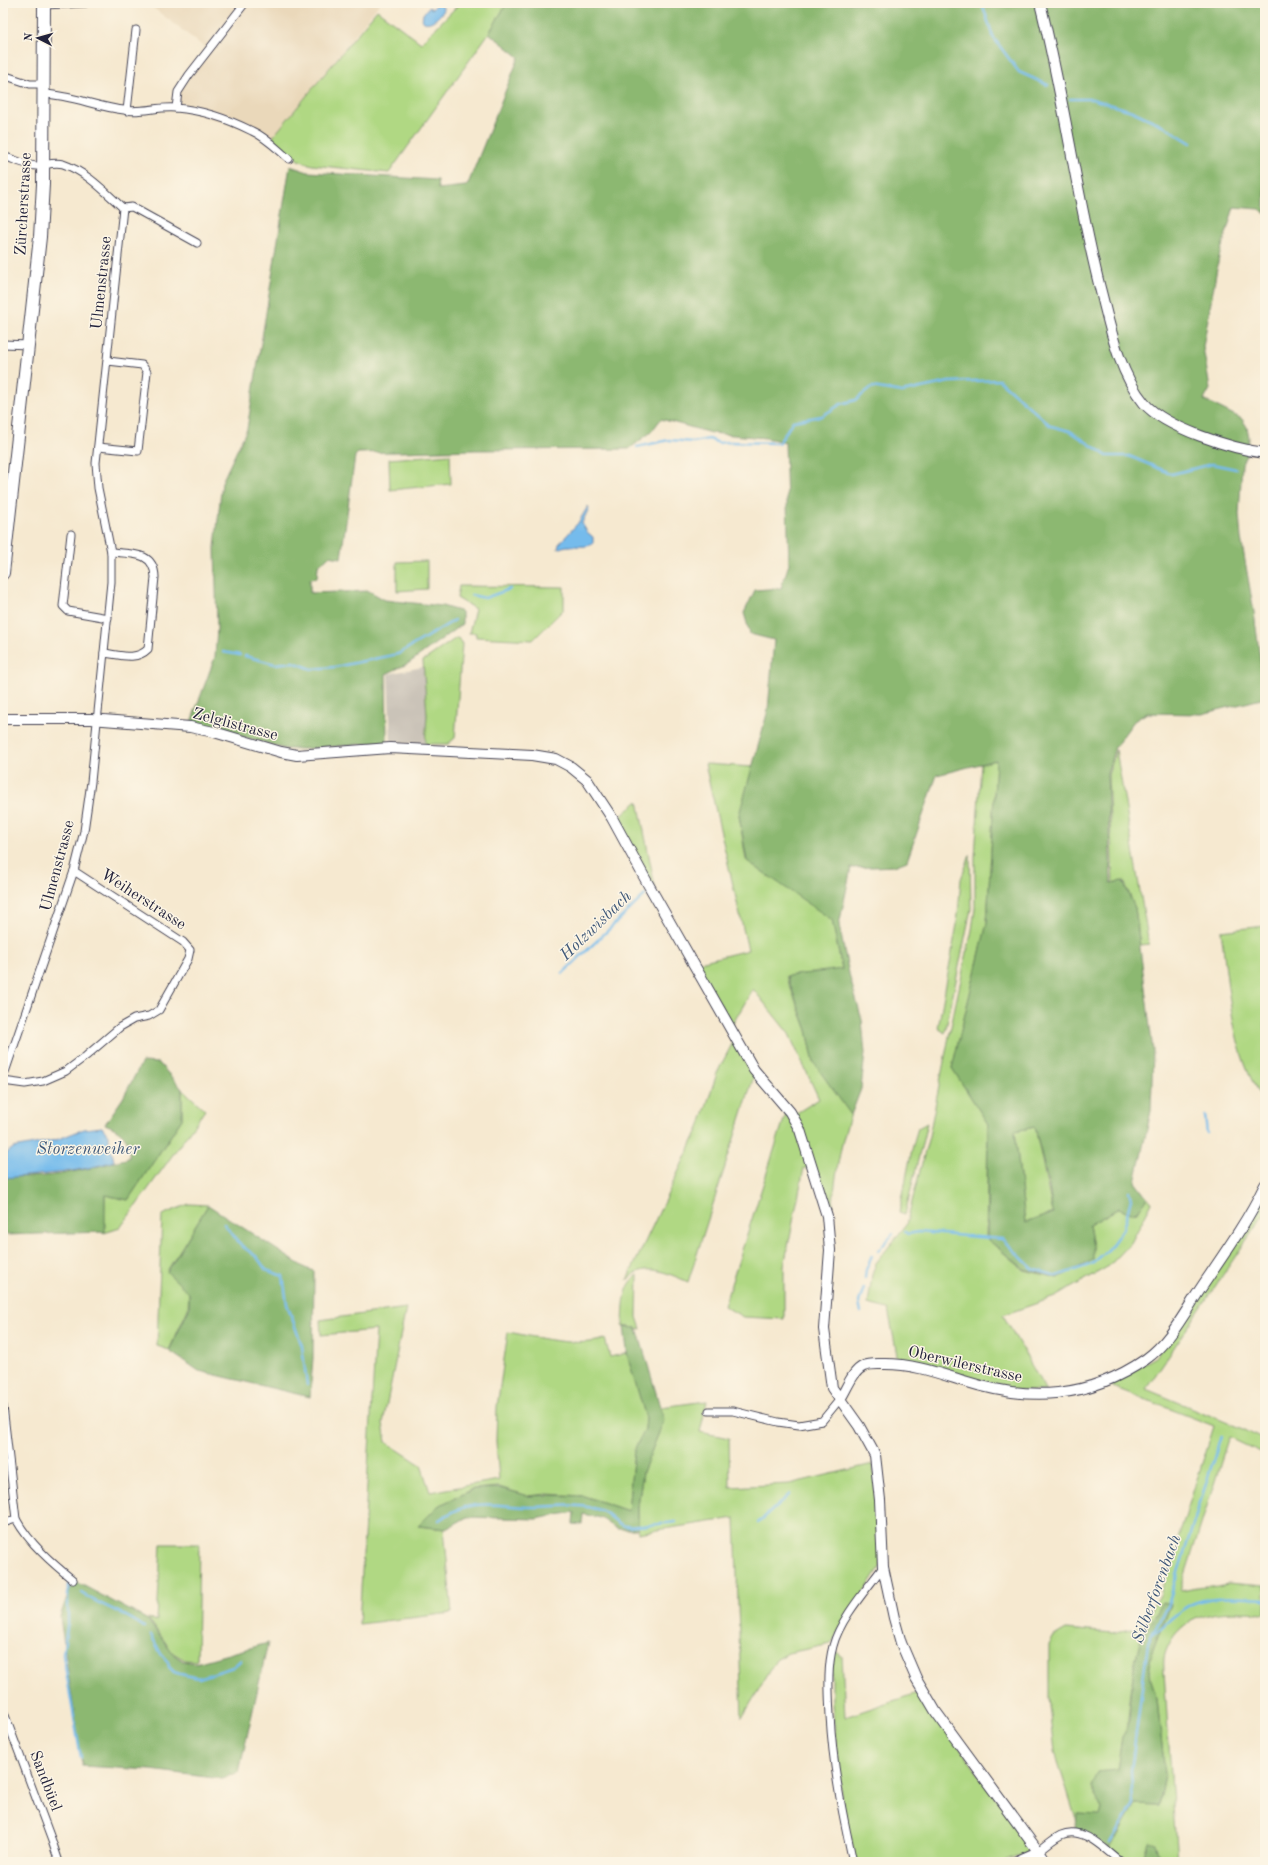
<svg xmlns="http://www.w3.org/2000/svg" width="1268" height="1865" font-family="'Old Standard TT',serif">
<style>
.built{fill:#ead8ba}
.industrial{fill:#cac3b8}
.green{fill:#b0d883;stroke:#697d5f}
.forest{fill:#8cb871;stroke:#576d56;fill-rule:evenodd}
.water{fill:#75bbec;stroke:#4c6e94}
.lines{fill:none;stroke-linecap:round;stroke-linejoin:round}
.stream{stroke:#75bbec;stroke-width:2.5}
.street-casing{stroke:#424051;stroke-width:9}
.secondary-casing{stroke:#424051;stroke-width:12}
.primary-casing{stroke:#424051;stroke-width:14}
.street{stroke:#fff;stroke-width:7}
.secondary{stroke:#fff;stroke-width:10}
.primary{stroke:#fff;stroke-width:12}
.labels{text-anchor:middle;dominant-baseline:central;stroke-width:3;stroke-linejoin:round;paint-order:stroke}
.street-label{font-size:16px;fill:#22223b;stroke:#fcf5e5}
.water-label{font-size:17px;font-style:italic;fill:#3f5879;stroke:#fcf5e5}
</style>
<rect width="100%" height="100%" fill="#fcf5e5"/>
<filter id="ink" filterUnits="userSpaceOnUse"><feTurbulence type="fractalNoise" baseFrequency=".025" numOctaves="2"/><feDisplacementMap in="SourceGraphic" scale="8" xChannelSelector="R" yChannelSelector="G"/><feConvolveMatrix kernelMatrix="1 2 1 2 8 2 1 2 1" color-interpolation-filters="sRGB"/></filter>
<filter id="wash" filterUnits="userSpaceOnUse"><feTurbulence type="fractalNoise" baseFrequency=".012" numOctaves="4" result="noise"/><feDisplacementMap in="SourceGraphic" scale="16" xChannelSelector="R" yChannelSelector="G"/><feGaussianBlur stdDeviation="0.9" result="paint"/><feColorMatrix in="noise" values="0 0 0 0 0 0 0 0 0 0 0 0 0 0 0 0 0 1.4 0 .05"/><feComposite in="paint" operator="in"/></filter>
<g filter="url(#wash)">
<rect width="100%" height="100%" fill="#f6e9d0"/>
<path class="built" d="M147 3H380L270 142 253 131 176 108 178 92 208 50Z"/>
<path class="industrial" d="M423 667 427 715 424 744 391 742 388 674Z"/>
<g class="green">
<path d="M460 3H507L489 33 389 173 312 165 298 160 272 138 377 10 421 43Z"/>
<path d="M450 454 451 484 390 490 389 459Z"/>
<path d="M427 561V589L397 591V562Z"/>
<path d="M459 586 564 587V609L533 640 476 637V633H469L475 609 457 598Z"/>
<path d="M456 638 460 639 462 644 455 738 448 744H425L427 715 423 661Z"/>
<path d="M1116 750 1149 944 1140 945 1135 908 1124 881 1113 883 1108 775Z"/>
<path d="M996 760 987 923 952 1068 988 1124 986 1238 1024 1270 1058 1278 1092 1260 1093 1247 1089 1225 1119 1208 1131 1213 1138 1212 1146 1197 1152 1202 1131 1243 1109 1266 1055 1297 1003 1315 1046 1391H1021L961 1377 927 1364 898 1360 888 1309 868 1304 872 1275 876 1263 906 1225 929 1136 956 1002 972 930 975 908V857L981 764Z"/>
<path d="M705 764 753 767 739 815 746 860 832 919 842 970 786 976 807 1030 814 1063 851 1114C839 1146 835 1180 832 1213L829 1214 795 1114 819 1099 789 1034 753 989 732 1025 696 963 748 950Z"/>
<path d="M638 801 656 892 617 820Z"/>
<path d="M970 855 971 909 945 1033 938 1028 957 924 961 879Z"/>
<path d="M1265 926V1103C1231 1055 1229 988 1221 931Z"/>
<path d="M733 1042 754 1076 688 1282C674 1276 653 1265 638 1272 634 1274 630 1277 627 1280L699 1128 717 1073Z"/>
<path d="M182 1089 205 1110 120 1228 104 1233 105 1195 128 1200 182 1119Z"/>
<path d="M786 1113 798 1132 809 1168H804L784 1266V1319L743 1317 724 1306Z"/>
<path d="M927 1123 905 1214 899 1212C906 1184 909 1155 918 1128Z"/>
<path d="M1035 1127 1053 1213 1025 1223 1015 1131Z"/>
<path d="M1265 1191V1217H1262L1146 1389 1245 1430 1265 1441V1454L1229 1437 1180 1591 1228 1583 1265 1586V1613C1226 1611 1180 1608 1165 1654 1163 1659 1164 1667 1164 1672L1177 1862H1161L1148 1843 1142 1862H1124L1108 1851 1134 1805 1159 1806 1165 1774 1157 1699 1151 1681 1149 1660 1170 1604 1163 1602 1140 1642 1134 1667 1128 1717V1727L1122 1737 1117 1771 1098 1772 1091 1787 1102 1808 1100 1816 1078 1814 1076 1820 1055 1752 1049 1697V1645L1054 1636 1066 1629 1112 1633 1135 1628 1147 1618 1160 1595 1214 1426 1113 1387 1110 1382 1156 1357Z"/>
<path d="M189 1204 208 1205 167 1271 189 1292 188 1309 169 1350 157 1346 162 1215Z"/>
<path d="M638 1275 637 1317 641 1329 623 1326C624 1309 622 1286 638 1275Z"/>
<path d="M406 1308 383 1423 386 1442 421 1465 430 1492 499 1480 496 1441 497 1407 508 1332C536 1337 578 1348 605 1339L610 1357 627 1353 646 1418 645 1429 634 1450 628 1511 584 1496 547 1494 528 1496 499 1487 473 1489 438 1506 418 1526 444 1529 452 1613 359 1624 376 1330 321 1335 320 1320Z"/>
<path d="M707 1401 700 1432 729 1438 730 1487 789 1484 873 1464 881 1566 831 1644 788 1653 776 1660 742 1718 735 1518 638 1533V1506L643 1472 664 1420 661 1407Z"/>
<path d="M161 1544H199L197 1661 185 1660 173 1653 148 1618 157 1621Z"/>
<path d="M835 1651 842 1656 845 1717 920 1692 1033 1850 1004 1862H856L841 1795 832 1703V1665Z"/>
</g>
<g class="forest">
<path d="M507 3H1265V214L1260 209 1234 207 1219 257 1203 347 1210 389 1204 400 1242 419 1247 427 1249 438 1248 451 1242 464 1239 514 1241 538 1254 612 1265 698 1202 714 1147 713 1134 721 1115 747 1107 774 1111 883 1123 881 1135 908 1153 1051 1151 1111 1135 1182 1147 1198 1138 1211 1131 1213 1119 1208 1089 1225 1093 1247V1260L1058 1278 1024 1269 987 1239 988 1124 952 1068 987 923 996 760 937 775 907 861 894 866 851 868 839 925 850 978 862 1020 865 1053 861 1089 851 1115 814 1063 807 1030 787 976 842 969 832 920 747 861 739 815 768 710 774 640 750 634 744 613 755 590 781 588 789 564 785 442 766 438 711 433 661 419 651 432 629 449 475 450 358 453 355 456 341 558 329 556 318 566 317 578 310 579V593L369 591 385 600 442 606 462 612V624L409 663 386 674 387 742 304 749H285L191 722 215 657 217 628 215 547 222 482 247 429 290 166 308 172 437 180 438 189 466 186 468 184 519 57 489 33ZM1035 1127 1049 1187 1053 1213 1025 1223 1015 1131Z"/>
<path d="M142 1062 159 1063 182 1089V1119L128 1200 105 1195V1232L3 1235V1148L6 1149 5 1175C42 1182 93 1168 129 1158 131 1138 122 1131 105 1124L123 1098Z"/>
<path d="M208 1205 305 1268 314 1271 313 1358 310 1397 199 1371 169 1351 189 1309V1293L167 1272Z"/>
<path d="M624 1327 637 1328 664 1420 643 1472 638 1506V1529H617L601 1518 583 1514 582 1525 573 1524 574 1512 536 1519 467 1517 446 1529 418 1526 438 1506 474 1489 500 1488 529 1496 547 1495 584 1496 628 1511 634 1450 645 1429 646 1418 628 1358Z"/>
<path d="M73 1580 148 1620 173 1654 183 1661 196 1663 268 1643 239 1772 223 1778H214L151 1770 82 1766 60 1617Z"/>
<path d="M1163 1602 1170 1604 1149 1660 1151 1681 1157 1699 1165 1774 1159 1806 1135 1805 1110 1849 1076 1828 1077 1814 1100 1815 1102 1808 1091 1787 1097 1772 1117 1770 1122 1737 1128 1727 1134 1667 1140 1642Z"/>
<path d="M1148 1842 1155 1844 1161 1862H1142Z"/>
</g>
<g class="water">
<path d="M437 4 442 6 444 10C440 16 431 25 424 22L422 20 423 14 429 7 432 9Z"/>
<path d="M588 506 589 508 582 523 587 532 593 537V544C581 550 570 542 558 549L559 544 578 523Z"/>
<path d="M102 1127 108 1135 114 1161C79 1173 42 1174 6 1178L3 1176 7 1153 13 1148 56 1140 84 1129Z"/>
</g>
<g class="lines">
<g class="stream">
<path d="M982 3 993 37 1019 72 1048 85"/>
<path d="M1070 99H1092L1132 111 1162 125 1191 143"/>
<path d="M637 447 669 440 693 442 709 439 719 443 728 442 779 443 793 421 822 416 841 404 856 400 872 387 902 392 949 382 999 380 1051 426 1070 431 1107 456H1129L1172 474 1212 464 1236 469"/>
<path d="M471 595 485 598 510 589"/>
<path d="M223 652 240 655"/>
<path d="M245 656 275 664 293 662 312 669 335 667 398 654 455 620"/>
<path d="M562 974 645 895"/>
<path d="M1205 1116 1207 1133"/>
<path d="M224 1224 242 1246 257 1257 266 1270 283 1276 287 1304 302 1346 307 1385"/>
<path d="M905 1232 908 1234 918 1232 1002 1239 1033 1269 1057 1276 1092 1264 1108 1250 1123 1229 1131 1199 1129 1191"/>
<path d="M878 1251 893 1234"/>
<path d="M865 1278 866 1270 872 1256"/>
<path d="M861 1312 859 1302 864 1288"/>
<path d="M439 1520C470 1498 491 1505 526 1507 552 1508 576 1501 602 1511 610 1514 616 1524 625 1526 633 1528 665 1523 676 1522"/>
<path d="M758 1523 790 1494"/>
<path d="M68 1585V1621L63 1654 81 1758"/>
<path d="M81 1593C101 1606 124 1612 144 1627"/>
<path d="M151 1635 161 1654 168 1662 169 1667 174 1672 180 1674 199 1678 233 1667 241 1660"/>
<path d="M1153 1635C1166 1624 1181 1607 1197 1602 1218 1595 1244 1598 1265 1599"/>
<path d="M1110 1844 1133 1805 1131 1770 1148 1643 1168 1604 1221 1436"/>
</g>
</g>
</g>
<g filter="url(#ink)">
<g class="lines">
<defs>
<g id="street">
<path d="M44 5 86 3"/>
<path d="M3 75 30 84H44"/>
<path d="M44 94C71 95 97 107 124 110 142 113 159 106 176 108 202 110 230 120 252 131 266 137 277 149 289 159"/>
<path d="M176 108 178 92 189 75 245 3"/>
<path d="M127 111 136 30"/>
<path d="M3 156C13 159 25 165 36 166 45 166 53 161 63 164 87 172 105 192 123 208"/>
<path d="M123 208 132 207 197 243"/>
<path d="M3 344 29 345"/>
<path d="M98 447 138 451 147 372 142 365 108 361"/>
<path d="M71 534 63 606 68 611 108 618"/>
<path d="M104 653C120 655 136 661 148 649L155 577C154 551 131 554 111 552"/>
<path d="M3 1078 74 871 84 831 91 782 111 582V552L98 488 96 463 123 208"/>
<path d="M3 1081 25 1084 43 1081 66 1071 86 1056 120 1027 134 1019 149 1016 159 1010 188 959 190 950 183 942 74 871"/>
<path d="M3 1406 16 1519 3 1523"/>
<path d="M709 1411H733L778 1422 799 1425 822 1421 840 1399"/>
<path d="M16 1519C29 1543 52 1563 73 1580"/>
<path d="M3 1710 52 1841 59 1862"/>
<path d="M1038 1852C1045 1846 1053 1839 1061 1835 1083 1825 1105 1850 1121 1862"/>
<path d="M853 1862C842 1812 833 1767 830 1716 829 1693 827 1668 833 1646 840 1619 866 1590 883 1567"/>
</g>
<g id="secondary">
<path d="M1040 3C1064 97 1076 194 1100 288 1110 326 1118 371 1144 403 1165 428 1233 449 1265 453"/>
<path d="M3 719H91L190 727 214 732 281 752 297 755 390 748 532 755 556 759 571 767 587 780 612 818 648 884 754 1070 790 1112 800 1130 827 1216 830 1250 824 1329 832 1388 859 1426 875 1455 880 1500 883 1567 894 1618 901 1643 916 1678 936 1712 1046 1862"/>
<path d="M840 1399C847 1389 852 1371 864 1366 870 1363 879 1364 885 1364 914 1364 938 1373 964 1381 1030 1402 1088 1399 1146 1359 1170 1342 1185 1312 1201 1288 1224 1254 1247 1222 1265 1185"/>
<path d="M1015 1862 1038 1852"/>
</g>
<path id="primary" d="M3 573 40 237 43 184 44 3"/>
</defs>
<use href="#street" class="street-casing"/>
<use href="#secondary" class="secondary-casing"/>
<use href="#primary" class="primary-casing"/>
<use href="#street" class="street"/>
<use href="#secondary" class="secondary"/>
<use href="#primary" class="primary"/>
</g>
</g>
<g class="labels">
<g class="street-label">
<text transform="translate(24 204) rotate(-87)">Zürcherstrasse</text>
<text transform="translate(102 283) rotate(-84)">Ulmenstrasse</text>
<text transform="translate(235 725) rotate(15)">Zelglistrasse</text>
<text transform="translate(58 866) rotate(-75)">Ulmenstrasse</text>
<text transform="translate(143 900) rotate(33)">Weiherstrasse</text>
<text transform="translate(965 1365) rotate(13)">Oberwilerstrasse</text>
<text transform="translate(45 1781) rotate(69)">Sandbüel</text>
</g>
<g class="water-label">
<text transform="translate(596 926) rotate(-44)">Holzwisbach</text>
<text x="88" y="1149">Storzenweiher</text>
<text transform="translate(1157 1589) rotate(-70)">Silberforenbach</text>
</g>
</g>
<rect width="1268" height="1865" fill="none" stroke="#fcf5e5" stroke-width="16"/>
<g transform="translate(38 38) rotate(276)" stroke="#fcf5e5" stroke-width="3" paint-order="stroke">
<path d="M0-3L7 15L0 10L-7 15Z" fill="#22223b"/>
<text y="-6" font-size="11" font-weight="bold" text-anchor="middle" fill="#22223b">N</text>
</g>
</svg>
